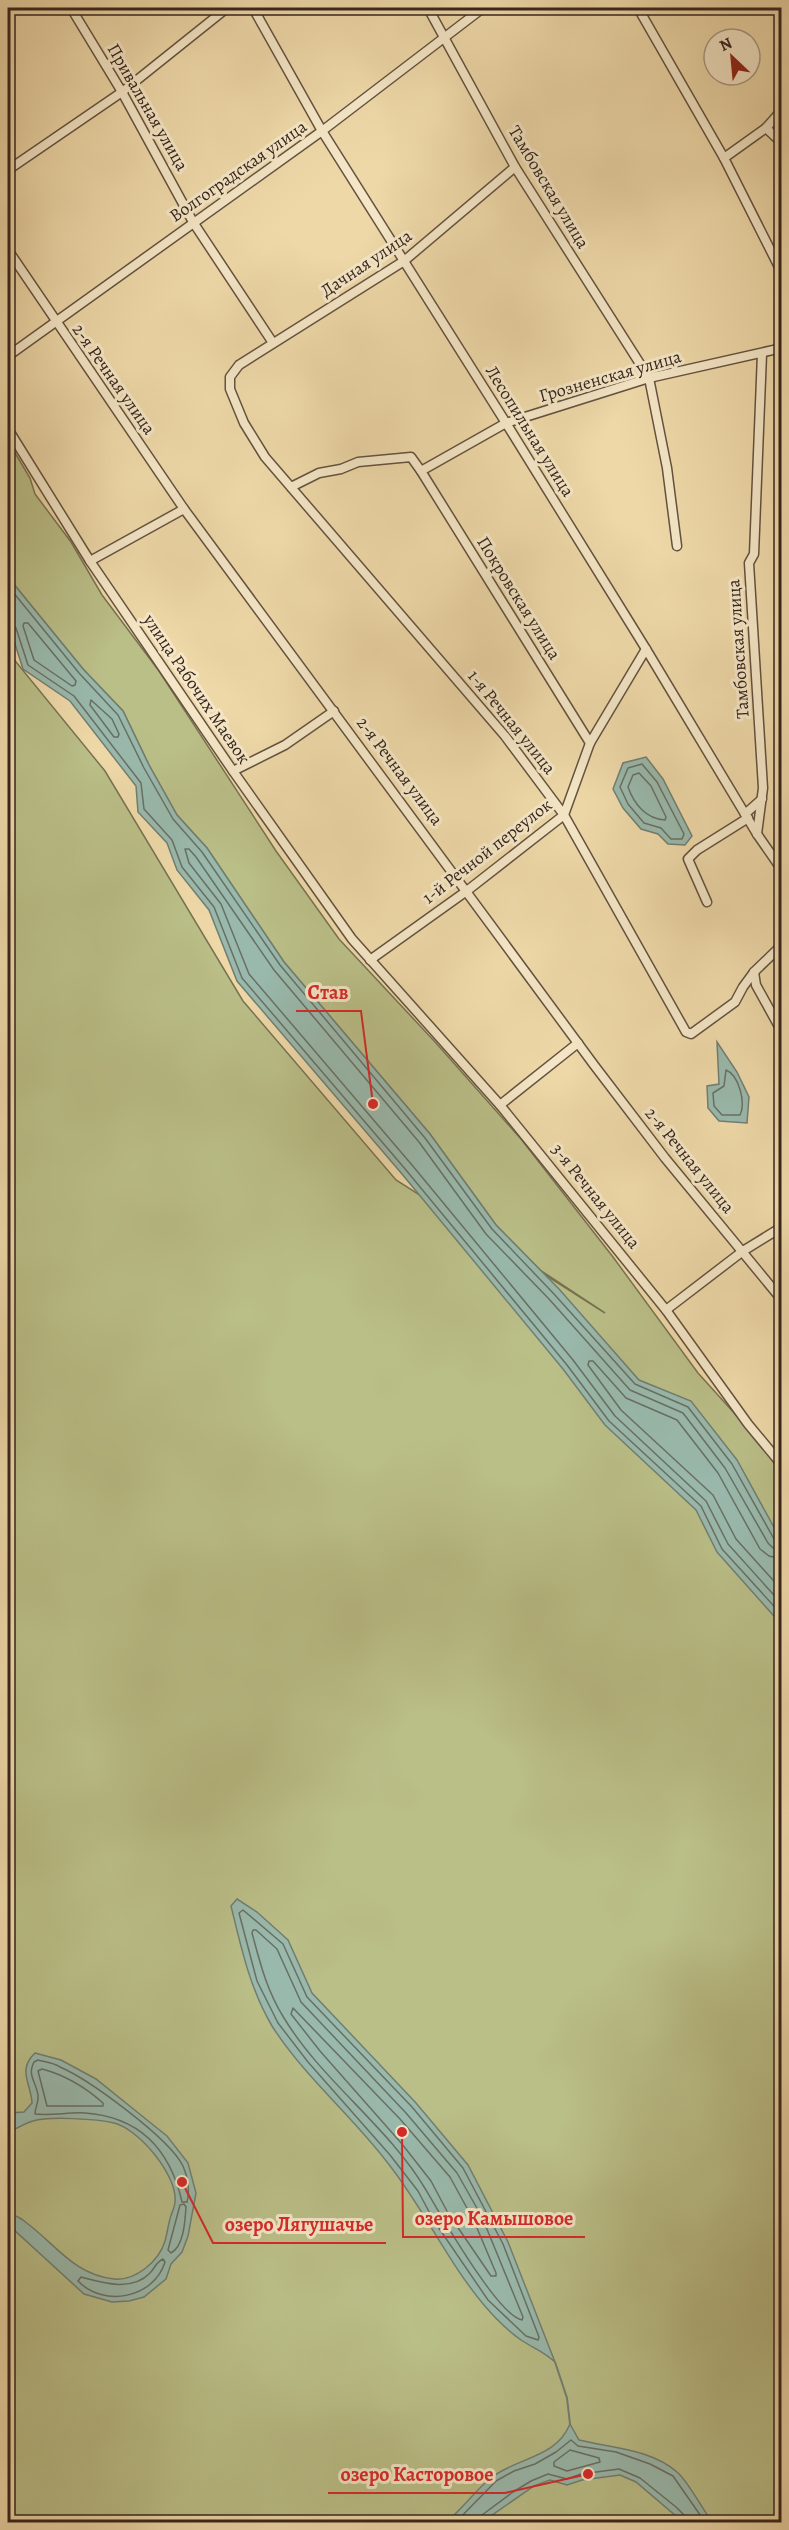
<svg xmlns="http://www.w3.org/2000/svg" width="789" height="2530" font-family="Alegreya,serif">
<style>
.green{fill:#babe87;stroke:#787252;stroke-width:1.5}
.water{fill:#99b9ac;stroke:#717e73;stroke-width:1.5}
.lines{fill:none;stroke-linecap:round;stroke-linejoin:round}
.shore{stroke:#686f64;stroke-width:1.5}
.stream{stroke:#717e73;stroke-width:2}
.minor-casing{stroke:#645240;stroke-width:11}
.minor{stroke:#f4e6c6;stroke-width:8}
.labels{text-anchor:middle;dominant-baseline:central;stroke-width:6;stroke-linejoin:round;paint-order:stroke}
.street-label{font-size:18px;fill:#36251d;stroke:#f4e6c6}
.leader{fill:none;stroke:#d62828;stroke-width:2}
.callout-dot{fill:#d62828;stroke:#f4e6c6;stroke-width:2}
.callout-label{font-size:20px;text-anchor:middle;font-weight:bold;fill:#d62828;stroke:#f4e6c6;stroke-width:6;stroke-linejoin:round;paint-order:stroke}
</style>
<rect width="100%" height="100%" fill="#eed8a8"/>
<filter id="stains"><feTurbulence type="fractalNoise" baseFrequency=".00333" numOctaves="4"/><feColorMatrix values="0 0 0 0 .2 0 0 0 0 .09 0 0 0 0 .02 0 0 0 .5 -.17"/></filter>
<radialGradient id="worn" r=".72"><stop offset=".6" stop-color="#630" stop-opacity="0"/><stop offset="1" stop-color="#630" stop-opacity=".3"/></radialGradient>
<path class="green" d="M8 441 30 478 35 494 71 542 102 595 159 671 276 851 339 939 436 1043 521 1139 613 1257 698 1373 763 1445 781 1474V2522H8V652L105 771 243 1001 396 1180 605 1313 540 1270 496 1225 430 1134 284 962 207 848 177 815 149 765 123 711 83 669 8 577Z"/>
<g class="water">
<path d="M8 577 83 669 123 711 149 765 177 815 207 848 284 962 430 1134 496 1225 559 1289 639 1380 691 1401 737 1460 781 1540V1624L717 1552 696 1510 605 1425 563 1369 402 1174 237 981 209 910 177 870 167 843 138 812 136 786 70 701 23 669 8 622Z"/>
<path d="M646 757 663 779 692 836 685 845 668 844 658 834 641 829 623 808 613 789 623 763Z"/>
<path d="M717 1042 737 1072 749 1097 747 1123 719 1121 708 1108 707 1086 719 1084Z"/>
<path d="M237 1899 257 1912 288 1940 312 1993 416 2103 468 2165 508 2242 555 2362C543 2351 533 2348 521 2340 507 2330 495 2318 484 2305 447 2261 423 2207 387 2162 351 2115 304 2076 272 2026 250 1989 241 1947 231 1906Z"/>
<path d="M35 2053 61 2060 96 2079 152 2124 167 2136 188 2163 196 2193 188 2236 182 2252 171 2264 166 2279 144 2297 129 2301 112 2302 84 2294 12 2228 8 2219 13 2215C20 2217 23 2220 28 2224 57 2246 75 2275 114 2279 136 2281 159 2261 165 2241 167 2234 168 2226 170 2219 171 2214 175 2207 175 2202 178 2176 139 2129 114 2123 97 2119 49 2116 33 2121 24 2123 17 2130 8 2131V2113L24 2112 32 2103C31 2083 17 2070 35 2053Z"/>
<path d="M570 2424 579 2440C611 2448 651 2449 677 2472 688 2481 703 2510 712 2522H683L636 2482 620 2475 582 2480 567 2485 550 2480 534 2486 482 2522H446C463 2509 475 2490 492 2477 519 2457 556 2458 570 2424Z"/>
</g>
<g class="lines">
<g class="shore">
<path d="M8 586 79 673 118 715 144 768 173 819 202 852 280 965 425 1138 492 1229 554 1294 635 1384 688 1407 732 1464 774 1539 782 1542"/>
<path d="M24 623H28L76 681 75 685 72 686 34 660 23 626Z"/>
<path d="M8 624 16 628 28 665 74 696 141 783 144 809 172 840 182 867 214 907 242 978 406 1170 567 1365 609 1421 701 1506 722 1549 782 1615"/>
<path d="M91 700 112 719 119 734 118 737H114L90 705Z"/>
<path d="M642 764 657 782 684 834 682 839H671L661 828 644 823 628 804 620 787 628 768Z"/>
<path d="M639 773 651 786 666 817 665 820C646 819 634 804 628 787L633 775Z"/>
<path d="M726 1070C739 1075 746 1103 740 1115H722L714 1106 713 1093 724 1086Z"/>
<path d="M782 1550 773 1548 768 1543 725 1468 683 1413 630 1390 549 1299 486 1234 419 1142 274 970 196 857 189 849H185L189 863 221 904 249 974 412 1165 573 1360 615 1416 706 1501 728 1544 782 1604"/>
<path d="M782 1559 769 1556 760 1549 718 1473 677 1420 626 1398 593 1361H589L588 1365 621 1410 713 1495 736 1539 782 1590"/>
<path d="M243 1910 283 1944 307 1997 412 2107 463 2168 503 2244 539 2337 538 2340 526 2336 488 2300 434 2221 418 2191 390 2155 308 2062 278 2023 257 1981 239 1913Z"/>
<path d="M253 1930H256L277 1949 301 2002 406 2113 457 2173 482 2217 523 2317 522 2320C498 2316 440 2214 426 2190 389 2127 322 2081 284 2018 267 1991 260 1963 252 1933Z"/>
<path d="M293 2008 400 2119 450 2177 474 2221 496 2273V2276H491L448 2213 431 2181 402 2144 320 2051 291 2014Z"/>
<path d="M38 2060C45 2062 54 2063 60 2067 90 2080 169 2138 183 2166 188 2177 190 2191 187 2202H182C170 2149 140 2117 85 2113 69 2112 51 2116 35 2114 35 2107 39 2103 38 2095 36 2081 27 2076 34 2062Z"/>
<path d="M42 2069C65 2075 85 2087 103 2103V2106H47L38 2071Z"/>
<path d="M184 2204 186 2207C185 2221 184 2246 171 2253L168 2250 180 2205Z"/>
<path d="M163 2259 165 2262C154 2298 104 2308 78 2281L81 2277C103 2283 132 2292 150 2273 155 2268 156 2262 163 2259Z"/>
<path d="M570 2450 599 2458 600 2462 567 2471 554 2466V2462Z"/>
<path d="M456 2522 496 2481 514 2471 535 2464 556 2452 571 2440 578 2446 616 2452 650 2464 673 2476 705 2522"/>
<path d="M479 2522 482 2515 513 2492 531 2481 548 2474 567 2479 581 2474 619 2469 640 2478 676 2507 685 2516 687 2522"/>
</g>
<path class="stream" d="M555 2362 567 2398 570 2424"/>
<defs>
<g id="minor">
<path d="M71 8 122 92 193 222 273 343"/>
<path d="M253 8 322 131 506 423 646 649 757 834 782 870"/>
<path d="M428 8 515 167 649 378 667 468 677 546"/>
<path d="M638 8 724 158 782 273"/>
<path d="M766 128 782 143"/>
<path d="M724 158 766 128 782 110"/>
<path d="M515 167 404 261 239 365 230 377V389L244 423 265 457 505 736 564 815 686 1032 691 1034 735 1002 743 987 754 972 782 945"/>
<path d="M8 170 122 92 227 8"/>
<path d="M8 250 184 509 594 1065 665 1158 782 1300"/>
<path d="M8 356 322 131 483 8"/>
<path d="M8 429 90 561 233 771 352 939 500 1105 666 1310 748 1424 782 1465"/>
<path d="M421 471 590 743"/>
<path d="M291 487 319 473 341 469 358 462 411 457 421 471 506 423 649 378 782 348"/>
<path d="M90 561 184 509"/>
<path d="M233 771 285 745 334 711"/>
<path d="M745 814 762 799"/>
<path d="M757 834 763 788 749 563 754 554 762 354"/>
<path d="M707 902 688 859 697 850 748 818"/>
<path d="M370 960 468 890 564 815 590 743 646 649"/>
<path d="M754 972 756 985 782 1032"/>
<path d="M500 1105 578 1043"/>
<path d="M666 1310 743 1251 782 1227"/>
</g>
</defs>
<use href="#minor" class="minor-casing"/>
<use href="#minor" class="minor"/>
</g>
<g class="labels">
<g class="street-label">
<text transform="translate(148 107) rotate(60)">Привальная улица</text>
<text transform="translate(238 171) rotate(-35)">Волгоградская улица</text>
<text transform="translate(549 187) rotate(59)">Тамбовская улица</text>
<text transform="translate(366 263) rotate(-34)">Дачная улица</text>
<text transform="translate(610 376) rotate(-16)">Грозненская улица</text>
<text transform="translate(114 379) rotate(55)">2-я Речная улица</text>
<text transform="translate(530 431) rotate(58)">Лесопильная улица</text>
<text transform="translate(519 598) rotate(58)">Покровская улица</text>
<text transform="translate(738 649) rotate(-94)">Тамбовская улица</text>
<text transform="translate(197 689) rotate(56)">улица Рабочих Маевок</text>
<text transform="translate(512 722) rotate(51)">1-я Речная улица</text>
<text transform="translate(400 771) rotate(53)">2-я Речная улица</text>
<text transform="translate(487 851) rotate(-38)">1-й Речной переулок</text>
<text transform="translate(690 1160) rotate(51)">2-я Речная улица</text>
<text transform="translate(596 1196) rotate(51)">3-я Речная улица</text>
</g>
</g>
<path class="leader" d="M373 1104L361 1011H296M402 2132L403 2237H585M182 2182L213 2243H386M588 2474L505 2493H328"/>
<g class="callout-dot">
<circle cx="373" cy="1104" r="6"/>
<circle cx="402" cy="2132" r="6"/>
<circle cx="182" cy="2182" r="6"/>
<circle cx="588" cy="2474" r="6"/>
</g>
<g class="callout-label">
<text x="328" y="999">Став</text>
<text x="494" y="2225">озеро Камышовое</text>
<text x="299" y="2231">озеро Лягушачье</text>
<text x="417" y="2481">озеро Касторовое</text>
</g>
<rect width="789" height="2530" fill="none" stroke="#eed8a8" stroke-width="30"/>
<rect x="9" y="9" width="771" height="2512" fill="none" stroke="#36251d" stroke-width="3"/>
<rect x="15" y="15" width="759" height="2500" fill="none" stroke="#36251d" stroke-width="1.5"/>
<g transform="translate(732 57) rotate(334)"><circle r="28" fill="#f4e6c6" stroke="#a89982" stroke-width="1.5"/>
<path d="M0-4.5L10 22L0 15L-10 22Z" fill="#8f2418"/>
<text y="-9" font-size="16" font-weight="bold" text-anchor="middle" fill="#36251d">N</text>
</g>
<rect width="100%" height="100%" filter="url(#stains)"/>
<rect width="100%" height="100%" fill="url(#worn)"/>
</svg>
